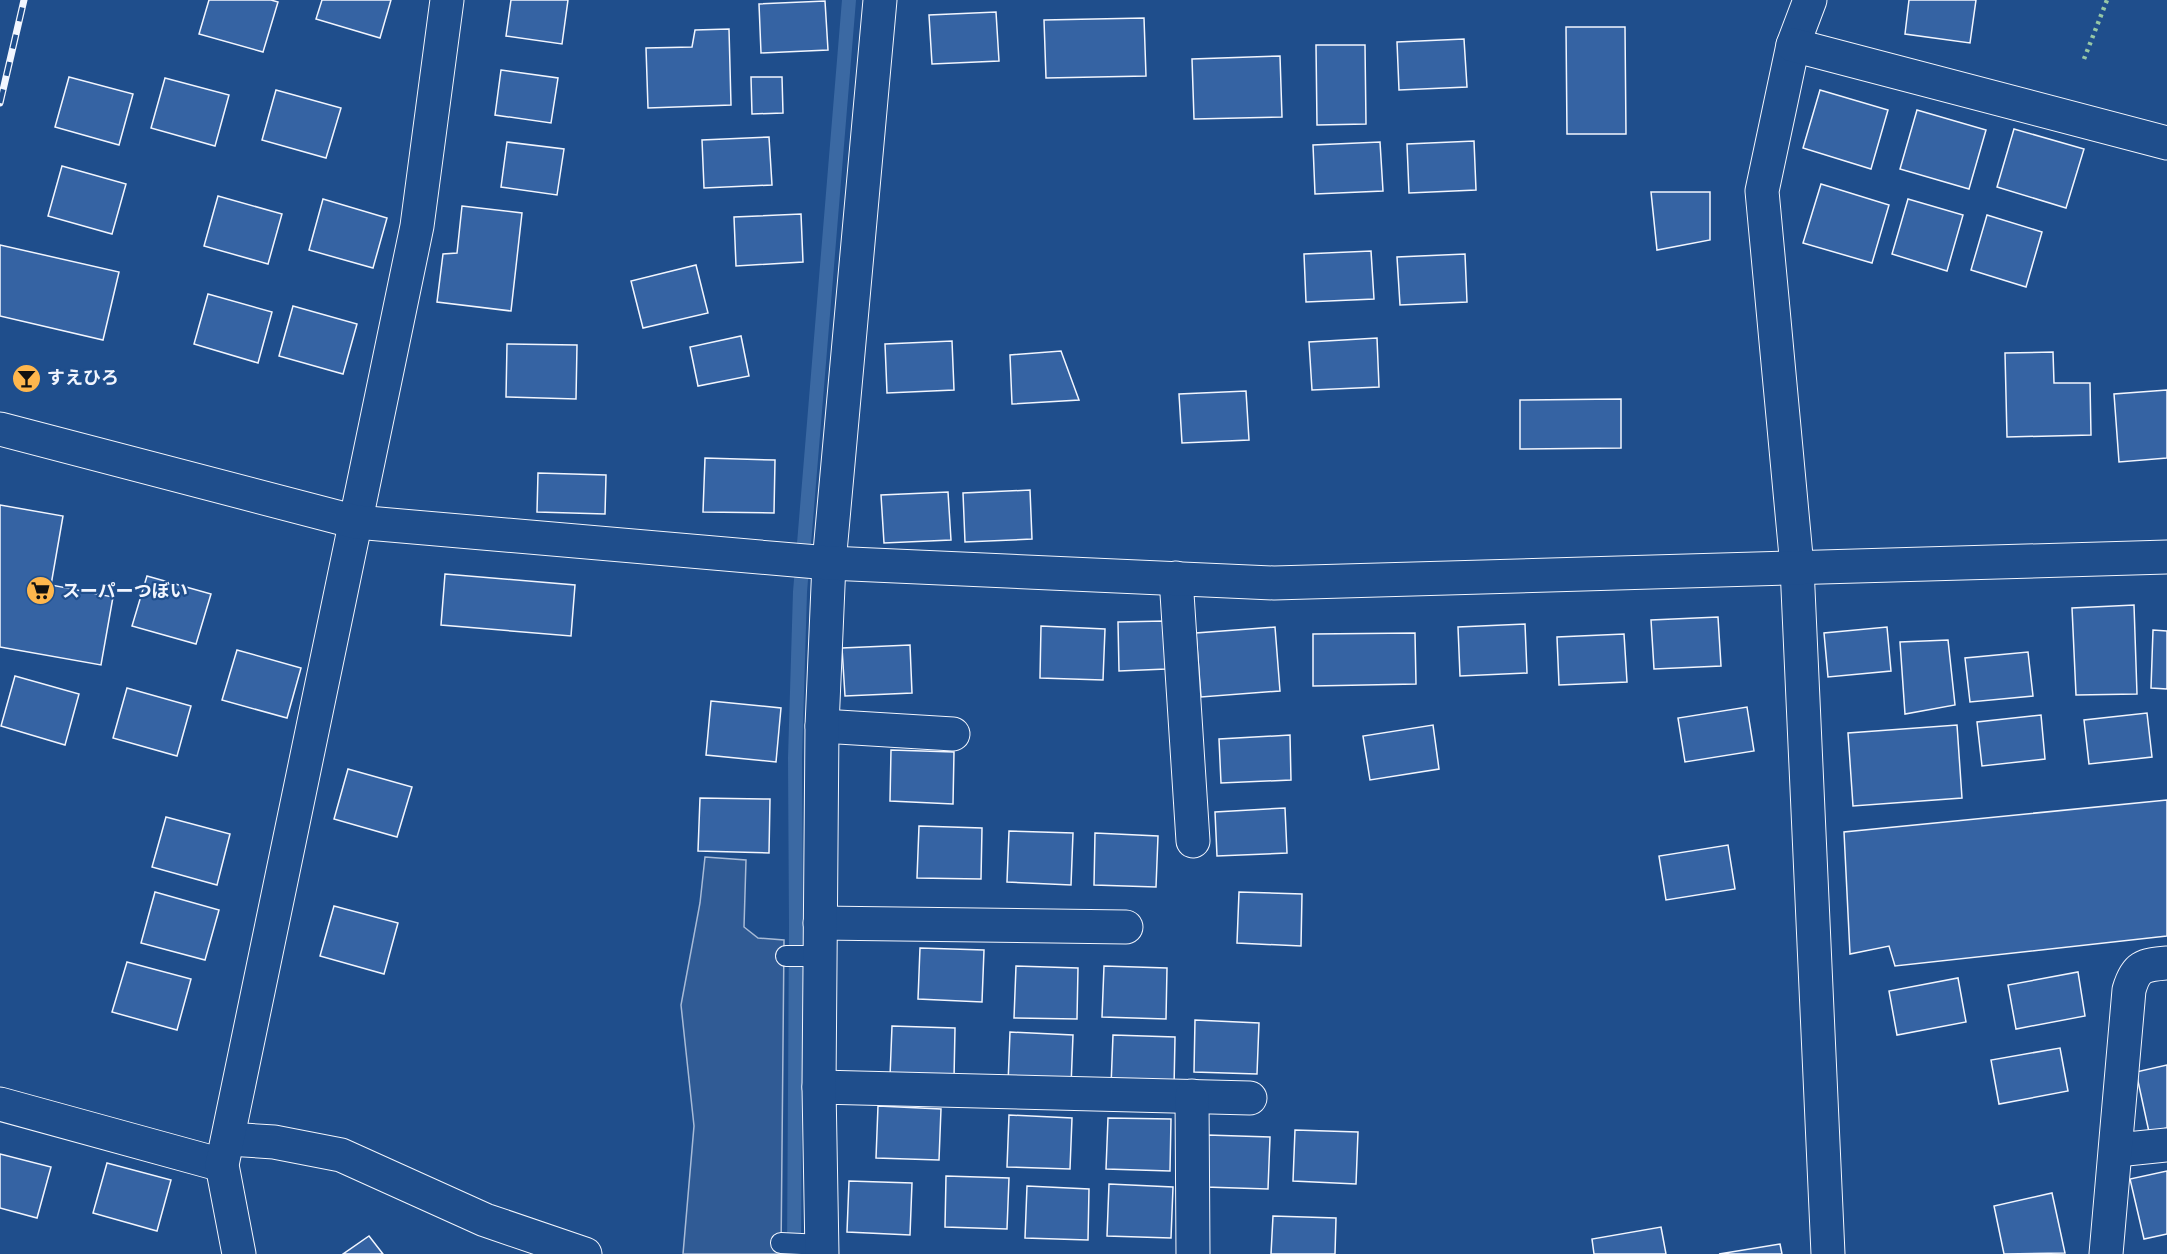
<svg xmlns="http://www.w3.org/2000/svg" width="2167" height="1254" font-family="Helvetica,'Noto Sans JP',sans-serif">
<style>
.parking{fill:#305b95;stroke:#a8bbd7;stroke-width:1.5}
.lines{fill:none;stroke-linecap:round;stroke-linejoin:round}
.stream{stroke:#3b69a3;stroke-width:14}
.building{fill:#3563a3;stroke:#f2f6ff;stroke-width:1.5}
.lane-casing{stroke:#f2f6ff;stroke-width:22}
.street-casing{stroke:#f2f6ff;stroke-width:35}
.secondary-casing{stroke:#f2f6ff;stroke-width:35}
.lane{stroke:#1f4e8c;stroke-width:20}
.street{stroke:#1f4e8c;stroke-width:33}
.secondary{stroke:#1f4e8c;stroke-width:33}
.rail-casing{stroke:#f2f6ff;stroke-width:7}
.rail{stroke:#1f4e8c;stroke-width:4.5;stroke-dasharray:14;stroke-linecap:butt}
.hedge{stroke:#97c8a6;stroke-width:4.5;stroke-dasharray:3 4.5;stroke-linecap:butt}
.labels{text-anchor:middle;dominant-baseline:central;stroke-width:4.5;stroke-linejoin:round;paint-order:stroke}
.poi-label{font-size:18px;font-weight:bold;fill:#f2f6ff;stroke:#1f4e8c;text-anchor:start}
</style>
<rect width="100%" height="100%" fill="#1f4e8c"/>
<path class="parking" d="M705 857 746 860 744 927 758 938 784 940 781 1254H683L694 1126 681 1005 700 903Z"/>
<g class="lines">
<path class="stream" d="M794 1254 796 926 795 758 800 592 849 0"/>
</g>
<g class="building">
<path d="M209 0H271L278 2 263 52 199 34Z"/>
<path d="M322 0H391L380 38 316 19Z"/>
<path d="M511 0H568L562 44 506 36Z"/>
<path d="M1909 0H1976L1970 43 1905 34Z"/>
<path d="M825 1 828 50 761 53 759 4Z"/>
<path d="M996 12 999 61 932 64 929 15Z"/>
<path d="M1144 18 1146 76 1046 78 1044 20Z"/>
<path d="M1566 27H1625L1626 134H1567Z"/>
<path d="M729 29 731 105 648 108 646 48 692 47 695 30Z"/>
<path d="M1464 39 1467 87 1399 90 1397 42Z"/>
<path d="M1316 45H1365L1366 124 1317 125Z"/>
<path d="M1280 56 1282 117 1194 119 1192 59Z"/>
<path d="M501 70 558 78 551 123 495 115Z"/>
<path d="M69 77 133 94 119 145 55 127Z"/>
<path d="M751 77H782L783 113 752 114Z"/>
<path d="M165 78 229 95 215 146 151 128Z"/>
<path d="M276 90 341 108 326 158 262 140Z"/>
<path d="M1820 90 1888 110 1871 169 1803 148Z"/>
<path d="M1917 110 1986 130 1969 189 1900 169Z"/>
<path d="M2014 129 2084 149 2066 208 1997 187Z"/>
<path d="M769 137 772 185 704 188 702 140Z"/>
<path d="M1474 141 1476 190 1409 193 1407 144Z"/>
<path d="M507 142 564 149 557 195 501 187Z"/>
<path d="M1380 142 1383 191 1315 194 1313 145Z"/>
<path d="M62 166 126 184 112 234 48 216Z"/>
<path d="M1821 184 1889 205 1872 263 1803 243Z"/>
<path d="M1651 192H1710V240L1657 250Z"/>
<path d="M218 196 282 214 268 264 204 246Z"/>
<path d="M323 199 387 218 373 268 309 250Z"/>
<path d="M1908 199 1963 215 1947 271 1892 254Z"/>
<path d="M462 206 522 213 511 311 437 302 443 254 457 253Z"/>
<path d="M801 214 803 262 736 266 734 217Z"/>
<path d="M1987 215 2042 232 2026 287 1971 270Z"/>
<path d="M0 245 119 272 103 340 0 316Z"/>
<path d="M1371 251 1374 299 1306 302 1304 254Z"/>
<path d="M1465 254 1467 302 1400 305 1397 257Z"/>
<path d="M696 265 708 313 643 328 631 281Z"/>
<path d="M208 294 272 312 258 363 194 344Z"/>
<path d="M293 306 357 324 343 374 279 356Z"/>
<path d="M741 336 749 376 698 386 690 347Z"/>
<path d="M1377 338 1379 387 1312 390 1309 342Z"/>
<path d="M952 341 954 390 887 393 885 344Z"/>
<path d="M507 344 577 345 576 399 506 397Z"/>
<path d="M1061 351 1079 400 1012 404 1010 355Z"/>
<path d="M2053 352 2054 383H2090L2091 435 2007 437 2005 353Z"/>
<path d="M2167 390V458L2119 462 2114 394Z"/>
<path d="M1246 391 1249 440 1182 443 1179 394Z"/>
<path d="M1621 399V448L1520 449V400Z"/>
<path d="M705 458 775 460 774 513 703 512Z"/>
<path d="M538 473 606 475 605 514 537 512Z"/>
<path d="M1030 490 1032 539 965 542 963 493Z"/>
<path d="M948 492 951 540 884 543 881 495Z"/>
<path d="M0 505 63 516 51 585 113 597 101 665 0 647Z"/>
<path d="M445 574 575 585 571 636 441 625Z"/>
<path d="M147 576 211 594 196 644 132 626Z"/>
<path d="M2134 605 2137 694 2076 695 2072 608Z"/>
<path d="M1718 617 1721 666 1654 669 1651 620Z"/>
<path d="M1164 621 1166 669 1119 671 1118 622Z"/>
<path d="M1525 624 1527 673 1460 676 1458 627Z"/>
<path d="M1041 626 1105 629 1103 680 1040 678Z"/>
<path d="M1275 627 1280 691 1201 697 1196 633Z"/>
<path d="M1887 627 1891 671 1828 677 1824 633Z"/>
<path d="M2153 630 2167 631V689L2151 688Z"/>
<path d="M1415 633 1416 684 1313 686V634Z"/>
<path d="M1624 634 1627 682 1559 685 1557 637Z"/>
<path d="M1948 640 1955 705 1905 714 1900 642Z"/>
<path d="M910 645 912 693 845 696 842 648Z"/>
<path d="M237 650 301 668 287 718 222 700Z"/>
<path d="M2028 652 2033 696 1970 702 1965 658Z"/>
<path d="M15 676 79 694 65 745 1 726Z"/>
<path d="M127 688 191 706 177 756 113 738Z"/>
<path d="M711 701 781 708 776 762 706 755Z"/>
<path d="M1747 707 1754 751 1685 762 1678 718Z"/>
<path d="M2147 713 2152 757 2089 764 2084 720Z"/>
<path d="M2041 715 2045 759 1982 766 1977 722Z"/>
<path d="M1433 725 1439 769 1370 780 1363 736Z"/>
<path d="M1957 725 1962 798 1853 806 1848 733Z"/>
<path d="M1290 735 1291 780 1221 783 1219 739Z"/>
<path d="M891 750 954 752 953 804 890 801Z"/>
<path d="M348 769 412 787 397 837 334 819Z"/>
<path d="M700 798 770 799 769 853 698 851Z"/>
<path d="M2167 800V936L1895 966 1889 946 1850 954 1844 832Z"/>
<path d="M1285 808 1287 853 1217 856 1215 812Z"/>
<path d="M166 817 230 834 217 885 152 867Z"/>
<path d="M919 826 982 828 981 879 917 878Z"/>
<path d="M1009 831 1073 833 1071 885 1007 882Z"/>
<path d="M1095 833 1158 836 1156 887 1094 885Z"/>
<path d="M1728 845 1735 889 1666 900 1659 856Z"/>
<path d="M155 892 219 910 205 960 141 943Z"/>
<path d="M1239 892 1302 894 1301 946 1237 943Z"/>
<path d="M334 906 398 923 384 974 320 956Z"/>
<path d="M920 948 984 950 982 1002 918 999Z"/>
<path d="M127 962 191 979 177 1030 112 1012Z"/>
<path d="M1016 966 1078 968 1077 1019 1014 1018Z"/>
<path d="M1104 966 1167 968 1166 1019 1102 1017Z"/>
<path d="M2078 972 2085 1016 2016 1029 2008 985Z"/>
<path d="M1958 978 1966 1022 1897 1035 1889 991Z"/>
<path d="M1195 1020 1259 1023 1257 1074 1194 1072Z"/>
<path d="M892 1026 955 1028 954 1079 890 1077Z"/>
<path d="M1010 1032 1073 1035 1071 1086 1008 1084Z"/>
<path d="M1113 1035 1175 1037 1174 1088 1111 1086Z"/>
<path d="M2060 1048 2068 1091 1999 1104 1991 1060Z"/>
<path d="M2167 1065V1128L2149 1132 2136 1072Z"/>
<path d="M878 1106 941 1109 939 1160 876 1158Z"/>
<path d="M1009 1115 1072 1118 1070 1169 1007 1167Z"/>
<path d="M1108 1118 1171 1119 1170 1171 1106 1169Z"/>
<path d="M1295 1130 1358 1132 1356 1184 1293 1181Z"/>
<path d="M1207 1135 1270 1137 1268 1189 1205 1187Z"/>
<path d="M0 1154 51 1167 37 1218 0 1208Z"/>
<path d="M107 1163 171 1180 157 1231 93 1213Z"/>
<path d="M2167 1171V1234L2144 1239 2130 1179Z"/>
<path d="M946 1176 1009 1178 1007 1229 945 1227Z"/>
<path d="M849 1181 912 1183 910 1235 847 1232Z"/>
<path d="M1109 1184 1173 1187 1171 1238 1107 1236Z"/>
<path d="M1027 1186 1089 1189 1088 1240 1025 1238Z"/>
<path d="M2052 1193 2065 1253 2004 1254 1994 1206Z"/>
<path d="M1273 1216 1336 1218 1335 1254H1271Z"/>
<path d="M1661 1227 1666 1254H1594L1592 1239Z"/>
<path d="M369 1236 383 1254H343Z"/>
<path d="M1780 1244 1782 1254H1719Z"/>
</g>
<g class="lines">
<defs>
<g id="lane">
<path d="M786 956H820"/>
<path d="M781 1243 822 1245"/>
</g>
<g id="street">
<path d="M1810 0 1793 45 1762 191 1797 567 1828 1254"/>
<path d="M1793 45 2167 143"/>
<path d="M1176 578 1193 841"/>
<path d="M822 726 953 734"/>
<path d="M820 923 1126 927"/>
<path d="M819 1087 1250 1098"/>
<path d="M1192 1096 1193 1254"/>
<path d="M0 1104 222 1165"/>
<path d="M228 1139 274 1142 341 1155 485 1220 585 1254"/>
<path d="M2117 1150 2167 1145"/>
<path d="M239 1254 222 1165 417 226 447 0"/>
<path d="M822 1254 819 1087 822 726 829 563 880 0"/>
<path d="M2106 1254 2129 990C2136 966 2143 965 2167 963"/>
</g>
<path id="secondary" d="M0 429 356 522 829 563 1274 583 2167 557"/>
</defs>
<use href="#lane" class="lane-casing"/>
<use href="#street" class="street-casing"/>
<use href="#secondary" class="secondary-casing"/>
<use href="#lane" class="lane"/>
<use href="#street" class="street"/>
<use href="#secondary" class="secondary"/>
<defs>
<path id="rail" d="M0 103 24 0"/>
</defs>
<use href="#rail" class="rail-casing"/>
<use href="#rail" class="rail"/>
<path class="hedge" d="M2084 59 2107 0"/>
</g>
<defs>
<symbol id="bar-disc" viewBox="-11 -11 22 22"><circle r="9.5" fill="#ffb74d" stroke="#1f4e8c"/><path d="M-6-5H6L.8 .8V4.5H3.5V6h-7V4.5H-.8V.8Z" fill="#111"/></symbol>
<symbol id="supermarket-disc" viewBox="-11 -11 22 22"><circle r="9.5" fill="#ffb74d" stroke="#1f4e8c"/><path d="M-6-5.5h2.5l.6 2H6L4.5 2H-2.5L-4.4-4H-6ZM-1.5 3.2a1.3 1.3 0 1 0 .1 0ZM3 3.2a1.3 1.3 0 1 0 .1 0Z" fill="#111"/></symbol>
</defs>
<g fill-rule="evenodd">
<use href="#bar-disc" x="10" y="362" width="33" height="33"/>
<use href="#supermarket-disc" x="24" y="574" width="33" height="33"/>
</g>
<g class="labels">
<g class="poi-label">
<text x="47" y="378">すえひろ</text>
<text x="62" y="591">スーパーつぼい</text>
</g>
</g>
</svg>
